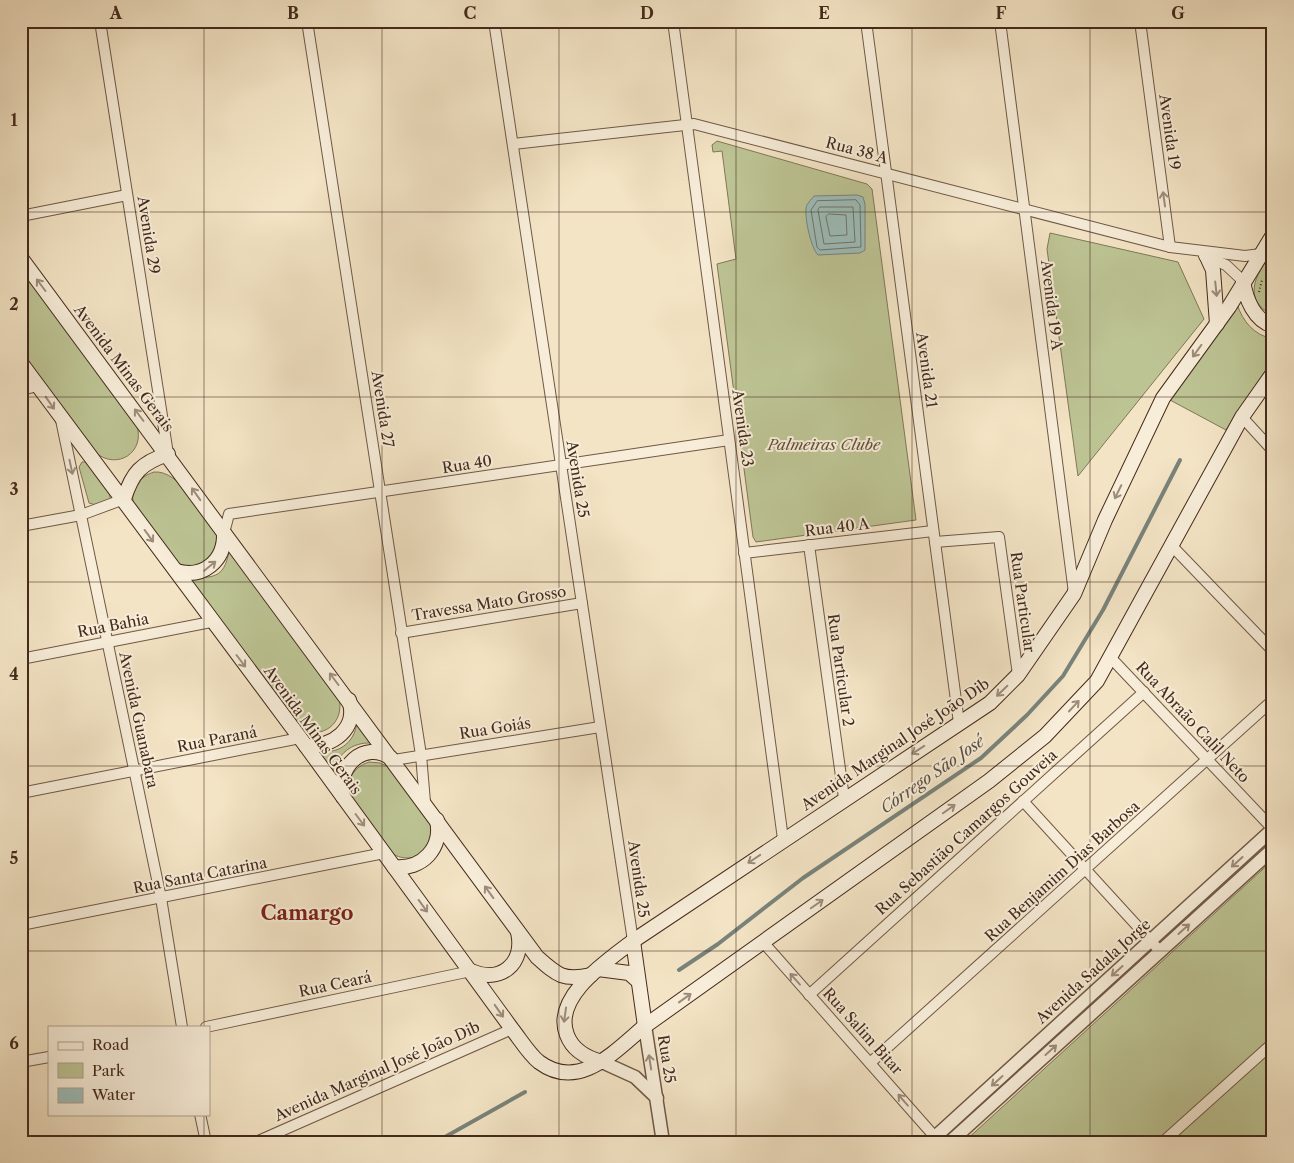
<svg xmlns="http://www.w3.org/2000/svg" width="1294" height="1163" font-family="'Libre Caslon Text',serif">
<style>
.green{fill:#bdc494;stroke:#807758}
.water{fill:#9dbebb;stroke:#79837b}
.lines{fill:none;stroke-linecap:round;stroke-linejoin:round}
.shore{stroke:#70746c;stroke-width:1}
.stream{stroke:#79837b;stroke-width:4}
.minor-casing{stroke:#705846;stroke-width:12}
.tertiary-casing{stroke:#705846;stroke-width:15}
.secondary-casing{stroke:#442a1c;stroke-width:16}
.path{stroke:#442a1c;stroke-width:2;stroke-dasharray:1 2.5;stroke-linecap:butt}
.minor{stroke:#f7edd9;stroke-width:10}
.tertiary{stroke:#f7edd9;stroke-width:12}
.secondary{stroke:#f7edd9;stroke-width:14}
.oneway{stroke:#9e8c7a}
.grid{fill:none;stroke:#442a1c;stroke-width:1;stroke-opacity:0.55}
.labels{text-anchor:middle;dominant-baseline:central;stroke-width:4;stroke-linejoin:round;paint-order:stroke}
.street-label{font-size:15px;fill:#442a1c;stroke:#f7edd9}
.park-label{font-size:15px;font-style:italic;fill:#62503a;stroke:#f7edd9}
.water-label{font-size:16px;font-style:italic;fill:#5a4f44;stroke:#f7edd9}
.district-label{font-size:20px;font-weight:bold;fill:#7a1f14;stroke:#f7edd9}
.neatline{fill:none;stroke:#442a1c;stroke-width:2}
.grid-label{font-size:16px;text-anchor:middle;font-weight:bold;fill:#442a1c}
</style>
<rect width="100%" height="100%" fill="#f3e4c5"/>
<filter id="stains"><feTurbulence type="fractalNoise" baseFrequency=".004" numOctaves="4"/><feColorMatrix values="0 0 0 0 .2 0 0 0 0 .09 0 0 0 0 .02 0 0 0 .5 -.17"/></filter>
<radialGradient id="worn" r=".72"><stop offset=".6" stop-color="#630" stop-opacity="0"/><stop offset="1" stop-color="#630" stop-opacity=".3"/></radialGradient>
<g class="green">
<path d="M717 141 867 184 872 189 916 520 756 542 753 537 717 264 736 259 722 151 713 152 712 145Z"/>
<path d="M1050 233 1178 262 1204 319 1078 476 1047 249Z"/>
<path d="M1273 251V316C1240 297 1257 274 1273 251Z"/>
<path d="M21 270 137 426C145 453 117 470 96 453L21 352Z"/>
<path d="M1237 304C1243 322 1254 335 1273 339V359L1226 430 1170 400Z"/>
<path d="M82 462H86L110 495V501L96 505 89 503 79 467Z"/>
<path d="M154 472C180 470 201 513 216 533 222 557 198 575 176 562 168 551 136 513 133 501 131 487 141 476 154 472Z"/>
<path d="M229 551 339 698C345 723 322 741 300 728L189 579C211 576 224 581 229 551Z"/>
<path d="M357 722 372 743C351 742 338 754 332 773L317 750C337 756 355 743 357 722Z"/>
<path d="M369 762 380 763 389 767 431 823C433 832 431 845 424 852 416 860 399 860 391 852 376 838 362 813 350 795 346 779 354 767 369 762Z"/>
<path d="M1273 860V1142H964Z"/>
</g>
<path class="water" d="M857 195 863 197 865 204V250L860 253 818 255C811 248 805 220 806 209 806 204 811 200 814 196Z"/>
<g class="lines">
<g class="shore">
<path d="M856 200 860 205 861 247 820 250 817 247 811 210 817 201Z"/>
<path d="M820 207H853L855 242 824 244 818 210Z"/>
<path d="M829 214 846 215 847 235 830 236 826 217Z"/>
</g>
<g class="stream">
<path d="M679 970 718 944 803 878 981 758 1027 715 1063 676 1103 610 1180 460"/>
<path d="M436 1142 525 1092"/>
</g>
<defs>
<g id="minor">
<path d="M100 21 168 454"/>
<path d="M307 21 421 755 425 802"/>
<path d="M494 21 633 941"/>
<path d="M673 21 783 839"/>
<path d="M866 21 959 723"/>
<path d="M1000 21 1074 593"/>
<path d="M1140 21 1170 247"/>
<path d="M513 144 694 124 1170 247 1245 256 1261 254"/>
<path d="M21 216 127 195"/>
<path d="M1204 256 1226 265 1243 281"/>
<path d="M21 390 38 386"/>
<path d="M1242 417 1273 451"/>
<path d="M61 420 161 898 182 1027"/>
<path d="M21 526 81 515 124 499"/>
<path d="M224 533 229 514 729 440"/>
<path d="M935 542 999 537 1018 675"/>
<path d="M809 545 844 798"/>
<path d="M1171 545 1273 651"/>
<path d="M744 553 933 531"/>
<path d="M401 633 582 603"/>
<path d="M1111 658 1273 829"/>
<path d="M21 659 211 622"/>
<path d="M394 760 600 727"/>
<path d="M21 793 300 738"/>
<path d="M1023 801 1160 951"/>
<path d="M21 925 384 853"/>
<path d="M763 942 935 1137 934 1142"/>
<path d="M809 995 1144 692"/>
<path d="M206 1027 471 971"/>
<path d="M21 1062 49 1057"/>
<path d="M870 1063 1273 700"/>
<path d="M200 1114 206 1142"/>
<path d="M256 1142 512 1029"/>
<path d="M1163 1142 1273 1043"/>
</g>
<g id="tertiary">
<path d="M645 1026 663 1142"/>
<path d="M602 1062 635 1077 657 1098"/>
<path d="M939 1142 935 1137 1273 829"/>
<path d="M950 1142 1273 849"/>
</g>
<g id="secondary">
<path d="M1207 257 1213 270 1217 324"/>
<path d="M21 258 537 957C557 975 563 981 591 975"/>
<path d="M1243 281C1246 299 1254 320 1273 326"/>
<path d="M21 363 306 746 512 1029C520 1039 529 1054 539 1062 579 1092 615 1051 645 1026L989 781 1045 736 1097 681 1242 417 1273 373"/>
<path d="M124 499C132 473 141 463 168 454"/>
<path d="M176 571C203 579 225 561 224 533"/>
<path d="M306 746C332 748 359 728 349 700"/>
<path d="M343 797C335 768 364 739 391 758"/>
<path d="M394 867C422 870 443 848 437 820"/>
<path d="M633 941 645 1026"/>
<path d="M598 969 629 973 638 981"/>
<path d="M471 971C500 984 525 964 518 932"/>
<path d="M602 1062C587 1058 573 1051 567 1035 552 997 607 961 633 941L990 703 1018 675 1074 594 1105 520 1163 398 1229 307 1273 235"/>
</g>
</defs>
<use href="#minor" class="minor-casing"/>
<use href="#tertiary" class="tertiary-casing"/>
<use href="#secondary" class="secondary-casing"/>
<path class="path" d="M1259 292 1262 280"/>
<use href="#minor" class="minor"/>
<use href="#tertiary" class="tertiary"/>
<use href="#secondary" class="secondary"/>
</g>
<defs><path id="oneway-shaft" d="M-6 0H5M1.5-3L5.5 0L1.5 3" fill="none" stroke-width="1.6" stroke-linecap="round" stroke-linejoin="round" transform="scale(1.25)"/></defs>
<g class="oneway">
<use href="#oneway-shaft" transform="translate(1164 199) rotate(-98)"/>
<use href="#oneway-shaft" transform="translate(41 285) rotate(-127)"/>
<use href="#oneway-shaft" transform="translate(1216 289) rotate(84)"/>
<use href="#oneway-shaft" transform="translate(1197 351) rotate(126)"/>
<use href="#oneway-shaft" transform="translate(50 403) rotate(55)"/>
<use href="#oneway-shaft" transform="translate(139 415) rotate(-127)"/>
<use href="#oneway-shaft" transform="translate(71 467) rotate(78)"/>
<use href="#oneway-shaft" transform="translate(1118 492) rotate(116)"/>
<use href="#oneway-shaft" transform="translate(196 494) rotate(-125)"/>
<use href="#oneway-shaft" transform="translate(149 536) rotate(54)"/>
<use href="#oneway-shaft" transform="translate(210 566) rotate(-39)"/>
<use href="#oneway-shaft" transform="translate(241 661) rotate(53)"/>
<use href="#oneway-shaft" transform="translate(334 679) rotate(-127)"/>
<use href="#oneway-shaft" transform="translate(1002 691) rotate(136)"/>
<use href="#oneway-shaft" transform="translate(1074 706) rotate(-47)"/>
<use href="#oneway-shaft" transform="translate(918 750) rotate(147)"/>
<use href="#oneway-shaft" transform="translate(949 809) rotate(-35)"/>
<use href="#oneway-shaft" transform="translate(360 820) rotate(53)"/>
<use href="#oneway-shaft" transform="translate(754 859) rotate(146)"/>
<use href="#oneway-shaft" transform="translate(1237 862) rotate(138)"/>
<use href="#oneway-shaft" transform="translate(489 892) rotate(-126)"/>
<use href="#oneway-shaft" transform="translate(817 904) rotate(-35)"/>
<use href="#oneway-shaft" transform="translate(423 906) rotate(54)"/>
<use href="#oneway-shaft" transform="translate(1184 929) rotate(-42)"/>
<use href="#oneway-shaft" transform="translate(1117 971) rotate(138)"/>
<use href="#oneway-shaft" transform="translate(795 979) rotate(-132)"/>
<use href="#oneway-shaft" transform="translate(685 998) rotate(-36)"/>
<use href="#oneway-shaft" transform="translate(499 1011) rotate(55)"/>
<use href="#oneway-shaft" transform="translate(565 1015) rotate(98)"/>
<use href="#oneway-shaft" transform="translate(1051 1050) rotate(-42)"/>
<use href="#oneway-shaft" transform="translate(650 1062) rotate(-99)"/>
<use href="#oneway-shaft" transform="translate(997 1081) rotate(138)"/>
<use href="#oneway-shaft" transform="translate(903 1100) rotate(-131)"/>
</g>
<path class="grid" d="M204 21V1027M382 21V1142M559 21V1142M736 21V1142M912 21V1142M1090 21V1142M21 212H1273M21 397H1273M21 582H1273M21 766H1273M21 951H1273M204 1114V1142"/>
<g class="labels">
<g class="street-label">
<text transform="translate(1170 132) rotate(82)">Avenida 19</text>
<text transform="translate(857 150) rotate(15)">Rua 38 A</text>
<text transform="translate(149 235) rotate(81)">Avenida 29</text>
<text transform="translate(1052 305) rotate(83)">Avenida 19 A</text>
<text transform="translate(124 368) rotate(53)">Avenida Minas Gerais</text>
<text transform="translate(927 370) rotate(82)">Avenida 21</text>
<text transform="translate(383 409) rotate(81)">Avenida 27</text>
<text transform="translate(743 428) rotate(82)">Avenida 23</text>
<text transform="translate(467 464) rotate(-9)">Rua 40</text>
<text transform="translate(578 479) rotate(81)">Avenida 25</text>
<text transform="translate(837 527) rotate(-7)">Rua 40 A</text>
<text transform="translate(1023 602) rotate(82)">Rua Particular</text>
<text transform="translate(489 603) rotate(-9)">Travessa Mato Grosso</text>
<text transform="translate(113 625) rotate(-11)">Rua Bahia</text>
<text transform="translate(841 670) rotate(82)">Rua Particular 2</text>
<text transform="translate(139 720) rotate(78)">Avenida Guanabara</text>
<text transform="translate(1193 722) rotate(47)">Rua Abraão Calil Neto</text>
<text transform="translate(495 728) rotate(-9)">Rua Goiás</text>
<text transform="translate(313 730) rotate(54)">Avenida Minas Gerais</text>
<text transform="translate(217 739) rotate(-11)">Rua Paraná</text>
<text transform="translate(895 744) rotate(-34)">Avenida Marginal José João Dib</text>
<text transform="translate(966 832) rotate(-42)">Rua Sebastião Camargos Gouveia</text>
<text transform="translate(1062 871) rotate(-42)">Rua Benjamim Dias Barbosa</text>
<text transform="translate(200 875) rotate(-11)">Rua Santa Catarina</text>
<text transform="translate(639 879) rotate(82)">Avenida 25</text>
<text transform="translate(1093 971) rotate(-42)">Avenida Sadala Jorge</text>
<text transform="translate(335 984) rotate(-12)">Rua Ceará</text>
<text transform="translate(863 1031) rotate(48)">Rua Salim Bitar</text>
<text transform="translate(667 1059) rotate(81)">Rua 25</text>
<text transform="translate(377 1071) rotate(-24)">Avenida Marginal José João Dib</text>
</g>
<g class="park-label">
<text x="824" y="444">Palmeiras Clube</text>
</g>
<g class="water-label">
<text transform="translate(932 774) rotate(-35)">Córrego São José</text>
</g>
<g class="district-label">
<text x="307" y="913">Camargo</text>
</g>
</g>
<rect width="1294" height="1163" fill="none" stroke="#f3e4c5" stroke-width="55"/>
<rect x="48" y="1026" width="162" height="90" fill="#f7edd9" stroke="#af9f8d"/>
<rect x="58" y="1042" width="25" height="8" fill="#f7edd9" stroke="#af9f8d"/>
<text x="92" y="1050" font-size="15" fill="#442a1c">Road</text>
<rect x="58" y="1063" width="25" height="15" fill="#bdc494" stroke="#af9f8d"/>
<text x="92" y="1076" font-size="15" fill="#442a1c">Park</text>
<rect x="58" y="1088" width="25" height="15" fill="#9dbebb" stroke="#af9f8d"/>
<text x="92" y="1100" font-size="15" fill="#442a1c">Water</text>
<rect x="28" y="28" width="1238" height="1108" class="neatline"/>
<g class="grid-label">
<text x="116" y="19">A</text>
<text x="293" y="19">B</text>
<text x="470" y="19">C</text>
<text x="647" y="19">D</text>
<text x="824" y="19">E</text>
<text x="1001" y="19">F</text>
<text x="1178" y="19">G</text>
<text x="14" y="126">1</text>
<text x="14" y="310">2</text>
<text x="14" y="495">3</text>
<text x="14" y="680">4</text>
<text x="14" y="864">5</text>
<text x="14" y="1049">6</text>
</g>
<rect width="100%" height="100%" filter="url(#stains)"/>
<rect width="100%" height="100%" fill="url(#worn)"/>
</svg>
